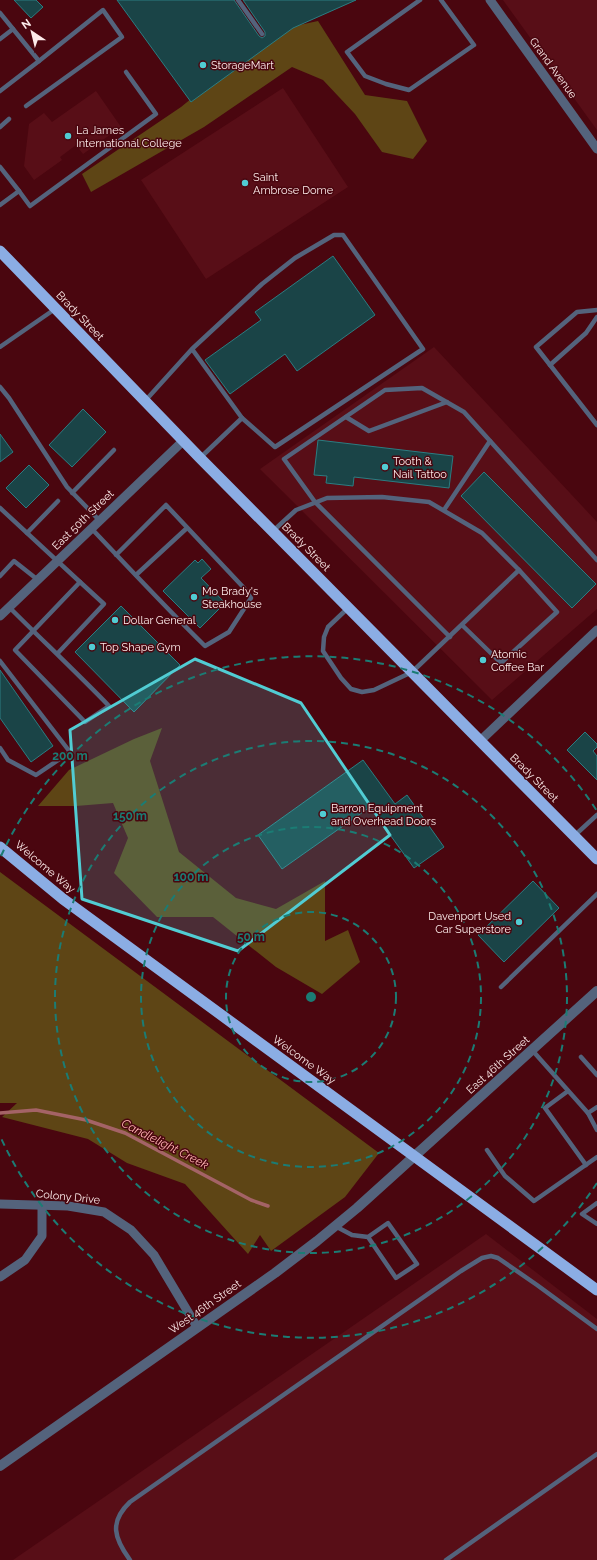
<svg xmlns="http://www.w3.org/2000/svg" width="597" height="1560" font-family="Raleway,sans-serif">
<style>
.built{fill:#580e17}
.green{fill:#5e4515}
.lines{fill:none;stroke-linecap:round;stroke-linejoin:round}
.stream{stroke:#a46366;stroke-width:3.5}
.building{fill:#1a4447;stroke:#2b7d82}
.service{stroke:#54637c;stroke-width:4.5}
.minor{stroke:#54637c;stroke-width:9}
.tertiary{stroke:#54637c;stroke-width:10}
.trunk{stroke:#8bade4;stroke-width:11}
.marked{fill:#51ccd3;fill-opacity:0.2;stroke:#51ccd3;stroke-width:3;stroke-linejoin:round}
.ring{fill:none;stroke:#1b7c74;stroke-width:2;stroke-dasharray:7 5}
.poi-dot{fill:#51ccd3;stroke:#4a060f;stroke-width:1.5}
.labels{text-anchor:middle;dominant-baseline:central;stroke-width:3;stroke-linejoin:round;paint-order:stroke}
.poi-label{font-size:11px;fill:#fdebea;stroke:#4a060f;text-anchor:start}
.street-label{font-size:11px;fill:#fdebea;stroke:#4a060f}
.water-label{font-size:12px;font-style:italic;fill:#feb3b1;stroke:#4a060f}
.centre{fill:#1b7c74;stroke:#4a060f;stroke-width:2}
.ring-label{font-size:12px;text-anchor:middle;font-weight:bold;fill:#1b7c74;stroke:#4a060f;stroke-width:3;stroke-linejoin:round;paint-order:stroke}
</style>
<rect width="100%" height="100%" fill="#4a060f"/>
<g class="built">
<path d="M503 0H597V130Z"/>
<path d="M283 88 348 187 206 279 141 180Z"/>
<path d="M96 91 121 127 83 154 76 145 60 157 62 160 34 180 24 166 29 124 44 113 52 122Z"/>
<path d="M434 347 597 522V609L492 700 260 469Z"/>
<path d="M486 1234 597 1319V1560H13Z"/>
</g>
<g class="green">
<path d="M318 21 365 95 407 101 427 141 413 159 382 152 355 114 323 80 292 67 204 127 91 192 82 174 181 107 276 30Z"/>
<path d="M162 728 150 761 179 852 236 898 276 909 325 881V941L348 930 360 962 322 994 276 967 213 917H157L114 873 128 838 113 803 76 806H38L69 770 134 739Z"/>
<path d="M0 872 379 1153 345 1197 271 1251 260 1235 248 1254 185 1184 127 1163 88 1139 2 1117 17 1103H0Z"/>
</g>
<g class="lines">
<path class="stream" d="M0 1113 36 1110 86 1120 125 1133 251 1200 268 1206"/>
</g>
<g class="building">
<path d="M14 0H36L43 7 31 18Z"/>
<path d="M117 0H234L259 36 262 38 265 36V32L243 0H356L293 28 191 102Z"/>
<path d="M333 256 375 315 297 371 285 354 230 394 205 360 261 320 255 312Z"/>
<path d="M83 409 106 432 72 467 49 445Z"/>
<path d="M0 434 13 452 0 462Z"/>
<path d="M318 440 453 456 449 488 354 477 353 486 326 483 327 476 314 475Z"/>
<path d="M29 465 49 485 26 508 6 488Z"/>
<path d="M484 472 596 584 572 608 461 496Z"/>
<path d="M202 559 211 569 201 578 225 603 200 628 163 591 195 560 198 563Z"/>
<path d="M121 606 180 665 134 712 75 652Z"/>
<path d="M0 670 53 746 31 762 0 718Z"/>
<path d="M585 732 597 744V747L593 751 597 756V780L567 750Z"/>
<path d="M363 760 395 804 407 795 444 847 414 868 370 807 282 869 258 835Z"/>
<path d="M533 881 559 908 504 962 478 935Z"/>
</g>
<g class="lines">
<g class="service">
<path d="M238 0 262 34"/>
<path d="M420 0 347 52 365 76 386 84 409 90 474 45 441 0"/>
<path d="M0 13 39 61 0 91"/>
<path d="M0 39 13 29"/>
<path d="M26 106 122 37 103 10 39 61"/>
<path d="M0 127 9 119"/>
<path d="M0 167 19 191 0 205"/>
<path d="M19 191 30 206 156 114 126 72"/>
<path d="M597 310 577 312 536 347 597 425"/>
<path d="M0 347 55 309"/>
<path d="M550 365 586 333 597 317"/>
<path d="M0 387 9 398 67 487 100 521"/>
<path d="M145 401 192 349 262 284 295 258 334 235H343L423 349 275 447 242 418 192 349"/>
<path d="M346 417 369 431 447 402"/>
<path d="M200 458 242 418"/>
<path d="M72 493 114 450"/>
<path d="M0 508 80 582"/>
<path d="M444 510 490 441"/>
<path d="M91 528C129 568 166 608 205 646L229 632 251 598 244 588 166 505 116 555"/>
<path d="M273 531 296 510 327 498 382 497 429 502 482 533 519 570 412 672 374 690 362 692 351 689 341 678 323 651 324 637 328 627 348 608"/>
<path d="M27 533 58 501"/>
<path d="M136 575 187 528"/>
<path d="M0 576 14 561 38 580"/>
<path d="M9 607C42 640 76 672 109 706L85 722 15 650 80 582 104 604 57 654"/>
<path d="M462 625 501 663 557 612 519 570"/>
<path d="M450 637 315 502 284 459 385 390 422 388 464 412 597 560"/>
<path d="M0 661 70 752 36 775 8 760 0 748"/>
<path d="M574 836 597 815"/>
<path d="M501 987 597 894"/>
<path d="M532 1050 588 1113 597 1130"/>
<path d="M581 1057 597 1075"/>
<path d="M568 1091 545 1108 586 1165"/>
<path d="M588 1113 597 1107"/>
<path d="M487 1150 505 1176 534 1201 597 1157"/>
<path d="M597 1203 582 1214 597 1224"/>
<path d="M335 1226 352 1235 368 1237 396 1278 417 1264 388 1223 368 1237"/>
<path d="M130 1560C114 1538 109 1522 130 1502L461 1271 482 1258 491 1256 498 1258 537 1285 597 1329"/>
<path d="M446 1560 597 1454"/>
</g>
<g class="minor">
<path d="M490 0 597 149"/>
<path d="M0 616 183 441"/>
<path d="M480 741 597 630"/>
<path d="M0 1204 68 1206 104 1212 131 1230 154 1255 197 1327"/>
<path d="M0 1277 25 1260 42 1236V1205"/>
</g>
<path class="tertiary" d="M0 1466 275 1273 317 1241 357 1208 597 991"/>
<g class="trunk">
<path d="M0 251 200 458 597 859"/>
<path d="M0 847 63 899 597 1290"/>
</g>
</g>
<path class="marked" d="M195 659 301 703 390 835 238 951 82 899 70 730Z"/>
<g class="ring">
<circle cx="311" cy="997" r="85"/>
<circle cx="311" cy="997" r="170"/>
<circle cx="311" cy="997" r="256"/>
<path d="M597 1183A341 341 0 0 1 1 1138M1 856A341 341 0 0 1 597 811"/>
</g>
<g class="poi-dot">
<circle cx="203" cy="65" r="4"/>
<circle cx="68" cy="136" r="4"/>
<circle cx="245" cy="183" r="4"/>
<circle cx="385" cy="467" r="4"/>
<circle cx="194" cy="597" r="4"/>
<circle cx="115" cy="620" r="4"/>
<circle cx="92" cy="647" r="4"/>
<circle cx="483" cy="660" r="4"/>
<circle cx="323" cy="814" r="4"/>
<circle cx="519" cy="922" r="4"/>
</g>
<g class="labels">
<g class="poi-label">
<text x="211" y="65">StorageMart</text>
<text x="76" y="130">La James<tspan x="76" dy="13">International College</tspan></text>
<text x="253" y="177">Saint<tspan x="253" dy="13">Ambrose Dome</tspan></text>
<text x="393" y="461">Tooth &amp;<tspan x="393" dy="13">Nail Tattoo</tspan></text>
<text x="202" y="591">Mo Brady's<tspan x="202" dy="13">Steakhouse</tspan></text>
<text x="123" y="620">Dollar General</text>
<text x="100" y="647">Top Shape Gym</text>
<text x="491" y="654">Atomic<tspan x="491" dy="13">Coffee Bar</tspan></text>
<text x="331" y="808">Barron Equipment<tspan x="331" dy="13">and Overhead Doors</tspan></text>
<text x="511" y="916" text-anchor="end">Davenport Used<tspan x="511" dy="13">Car Superstore</tspan></text>
</g>
<g class="street-label">
<text transform="translate(553 68) rotate(54)">Grand Avenue</text>
<text transform="translate(80 316) rotate(46)">Brady Street</text>
<text transform="translate(83 520) rotate(-44)">East 50th Street</text>
<text transform="translate(306 547) rotate(45)">Brady Street</text>
<text transform="translate(534 778) rotate(45)">Brady Street</text>
<text transform="translate(45 867) rotate(40)">Welcome Way</text>
<text transform="translate(304 1060) rotate(36)">Welcome Way</text>
<text transform="translate(498 1065) rotate(-42)">East 46th Street</text>
<text transform="translate(68 1197) rotate(6)">Colony Drive</text>
<text transform="translate(205 1307) rotate(-35)">West 46th Street</text>
</g>
<g class="water-label">
<text transform="translate(165 1144) rotate(27)">Candlelight Creek</text>
</g>
</g>
<circle cx="311" cy="997" r="6" class="centre"/>
<g class="ring-label">
<text x="70" y="760">200 m</text>
<text x="130" y="820">150 m</text>
<text x="191" y="881">100 m</text>
<text x="251" y="941">50 m</text>
</g>
<g transform="translate(32 32) rotate(325)" stroke="#4a060f" stroke-width="3" paint-order="stroke">
<path d="M0-3L7 15L0 10L-7 15Z" fill="#fdebea"/>
<text y="-6" font-size="11" font-weight="bold" text-anchor="middle" fill="#fdebea">N</text>
</g>
</svg>
